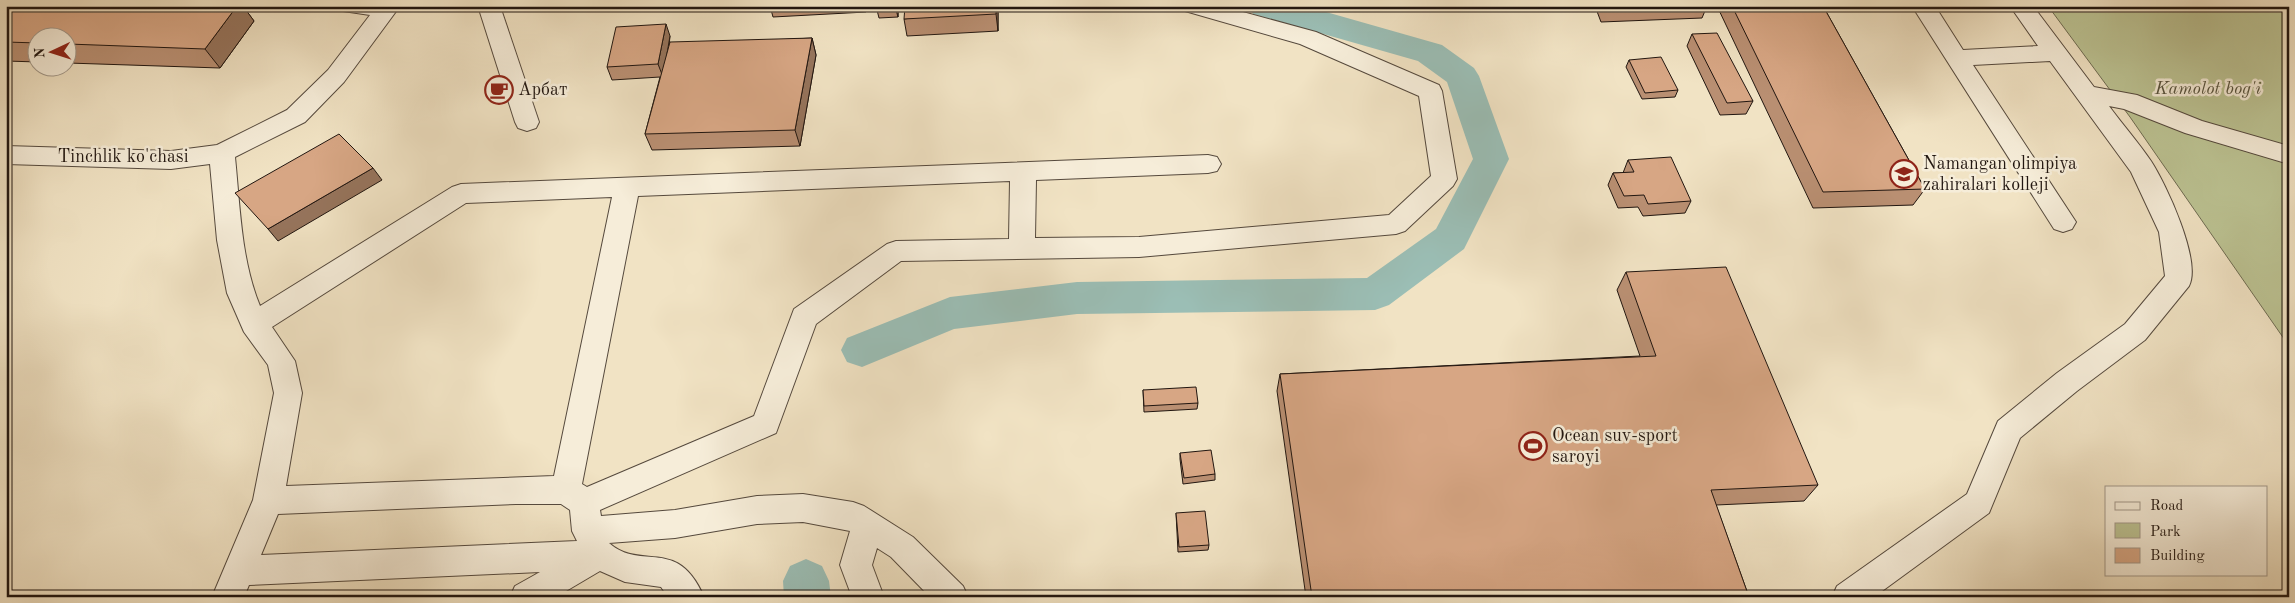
<svg xmlns="http://www.w3.org/2000/svg" width="2295" height="603" font-family="'Old Standard TT',serif">
<style>
.green{fill:#bcc393;stroke:#6e6c52}
.lines{fill:none;stroke-linecap:round;stroke-linejoin:round}
.canal{fill:#9bbeb5;fill-rule:evenodd}
.minor-casing{stroke:#55493d;stroke-width:2}
.minor{fill:#f6edd9;fill-rule:evenodd}
.wall{fill:#b98f72;stroke:#211610}
.shaded-wall{fill:#96745c;stroke:#211610}
.building{fill:#d7a684;stroke:#211610}
.labels{text-anchor:middle;dominant-baseline:central;stroke-width:5;stroke-linejoin:round;paint-order:stroke}
.park-label{font-size:18px;font-style:italic;fill:#57533e;stroke:#f6edd9}
.poi-label{font-size:18px;fill:#211610;stroke:#f6edd9;text-anchor:start}
.street-label{font-size:18px;fill:#211610;stroke:#f6edd9}
</style>
<rect width="100%" height="100%" fill="#f1e3c4"/>
<filter id="stains"><feTurbulence type="fractalNoise" baseFrequency=".004" numOctaves="4"/><feColorMatrix values="0 0 0 0 .2 0 0 0 0 .09 0 0 0 0 .02 0 0 0 .5 -.17"/></filter>
<radialGradient id="worn" r=".72"><stop offset=".6" stop-color="#630" stop-opacity="0"/><stop offset="1" stop-color="#630" stop-opacity=".3"/></radialGradient>
<path class="green" d="M2048 6H2289V346L2130 117Z"/>
<g class="lines">
<g class="canal">
<path d="M1249 6H1305L1442 45 1474 68 1479 76 1509 159 1464 249 1389 305 1375 310 1077 314 954 329 862 367 847 362 841 350 847 338 950 297 1077 282 1367 278 1436 229 1473 159 1447 82 1418 61 1253 14Z"/>
<path d="M806 559 822 566 829 581 831 597H784L783 581 790 566Z"/>
</g>
<defs>
<g id="minor">
<path d="M340 6H400L344 82 305 122 235 157C240 206 241 260 260 306L452 187 461 184 1208 155 1217 157 1221 164 1217 171 1208 173 1036 180 1035 238 1139 237 1389 215 1431 176 1419 96 1300 44 1185 11 1182 6H1221L1316 32 1439 85 1442 91 1457 179 1453 186 1405 231 1396 234 1139 257 901 261 816 324 776 433 600 510 601 516 675 510 757 496 803 494 853 502 864 506 913 537 963 586 968 597H930L891 557 877 548 872 565 884 597H852L840 565 850 531 803 522 757 524 675 538 609 543C642 572 677 535 704 597H668L661 587 625 582 600 571 556 597H510L515 586 540 572 249 585 244 597H212L253 500 274 393 268 365 244 332 227 293 217 240 210 164 171 169 6 164V146L171 151 217 145 287 110 328 70 370 15 343 11ZM1010 181 1009 239 896 241 887 244 794 309 754 416 587 487 582 484 638 196ZM612 197 554 476 286 486 302 393 295 361 272 327 466 203ZM516 504H561L570 510 572 531 577 541 261 555 278 514Z"/>
<path d="M478 6H500L539 122 536 128 527 131 518 128 515 122Z"/>
<path d="M1912 6H1935L1963 50 2038 46 2010 6H2033L2094 87 2137 95 2202 121 2289 146V164L2185 133 2124 109 2109 106C2123 125 2138 142 2151 161 2166 184 2202 261 2189 286L2145 340 2077 391 2020 438 1989 513 1874 597H1832L1837 586 1967 494 1998 421 2057 373 2125 324 2165 276 2159 232 2131 172 2050 61 1973 65 2076 222 2072 229 2063 232 2054 229Z"/>
</g>
</defs>
<use href="#minor" class="minor-casing"/>
<use href="#minor" class="minor"/>
</g>
<g class="wall">
<path d="M6 6H243L254 21 220 68 68 63V38H38V62L6 61Z"/>
<path d="M770 6H866V12L773 17Z"/>
<path d="M876 6H898V17L879 18Z"/>
<path d="M998 6V31L907 36 904 19Z"/>
<path d="M1595 6H1707L1702 18 1601 22Z"/>
<path d="M1717 6H1823L1925 189 1913 205 1813 208Z"/>
<path d="M1692 34 1753 101 1746 114 1720 115 1687 46Z"/>
<path d="M670 36 669 46 812 38 816 55 800 146 652 150 645 134 660 77 612 80 607 67Z"/>
<path d="M1629 60 1678 90 1675 97 1642 99 1626 67Z"/>
<path d="M1628 160 1691 201 1685 213 1643 216 1638 207 1618 208 1608 185 1613 173H1623Z"/>
<path d="M1626 272 1818 485 1804 501 1716 505 1749 597H1306L1277 391 1280 374 1640 356 1617 290Z"/>
<path d="M1143 390 1198 403 1197 409 1144 412Z"/>
<path d="M1180 453 1215 474V480L1183 484 1180 459Z"/>
<path d="M1176 513 1209 545 1208 550 1178 552Z"/>
</g>
<g class="shaded-wall">
<path d="M237 6H243L254 21 220 68 205 49Z"/>
<path d="M895 6H898V17Z"/>
<path d="M996 6H998V31L996 14Z"/>
<path d="M666 24 670 36 663 77 658 64Z"/>
<path d="M812 38 816 55 800 146 795 130Z"/>
<path d="M373 168 382 180 278 241 268 229Z"/>
</g>
<g class="building">
<path d="M6 6H237L205 49 68 44V38H38V43L6 42Z"/>
<path d="M905 6H996V14L904 19Z"/>
<path d="M1605 6H1689L1606 10Z"/>
<path d="M1732 6H1823L1925 189 1823 192Z"/>
<path d="M666 24 658 64 607 67 616 27Z"/>
<path d="M1717 33 1753 101 1727 103 1692 34Z"/>
<path d="M812 38 795 130 645 134 670 42Z"/>
<path d="M1661 57 1678 90 1645 93 1629 60Z"/>
<path d="M339 134 373 168 268 229 235 193Z"/>
<path d="M1671 157 1691 201 1648 204 1644 195 1624 196 1613 173 1634 172 1628 160Z"/>
<path d="M1726 267 1818 485 1711 490 1749 597H1312L1280 374 1656 356 1626 272Z"/>
<path d="M1196 387 1198 403 1144 406 1143 390Z"/>
<path d="M1211 450 1215 474 1184 478 1180 453Z"/>
<path d="M1205 511 1209 545 1179 547 1176 513Z"/>
</g>
<defs>
<symbol id="cafe-ring" viewBox="-11 -11 22 22"><circle r="9.5" fill="#f6edd9" stroke="#8f2418" stroke-width="1.5"/><path d="M-5.5-4.5H6V0H3Q3 3.5 0 3.5H-2.5Q-5.5 3.5-5.5 0ZM3-3.2v2h1.7v-2ZM-6 4.5H4V6H-6Z" fill="#8f2418"/></symbol>
<symbol id="university-ring" viewBox="-11 -11 22 22"><circle r="9.5" fill="#f6edd9" stroke="#8f2418" stroke-width="1.5"/><path d="M0-5L7-2L0 1L-7-2ZM-4 1L0 2.5L4 1V4Q0 6-4 4Z" fill="#8f2418"/></symbol>
<symbol id="stadium-ring" viewBox="-11 -11 22 22"><circle r="9.5" fill="#f6edd9" stroke="#8f2418" stroke-width="1.5"/><path d="M0-5a6.5 5 0 1 0 0 10a6.5 5 0 1 0 0-10ZM-3.5-1.8h7v3.6h-7Z" fill="#8f2418"/></symbol>
</defs>
<g fill-rule="evenodd">
<use href="#cafe-ring" x="483" y="74" width="32" height="32"/>
<use href="#university-ring" x="1888" y="158" width="32" height="32"/>
<use href="#stadium-ring" x="1517" y="430" width="32" height="32"/>
</g>
<g class="labels">
<g class="park-label">
<text x="2208" y="89">Kamolot bog'i</text>
</g>
<g class="poi-label">
<text x="518" y="90">Арбат</text>
<text x="1923" y="164">Namangan olimpiya<tspan x="1923" dy="21">zahiralari kolleji</tspan></text>
<text x="1552" y="436">Ocean suv-sport<tspan x="1552" dy="21">saroyi</tspan></text>
</g>
<g class="street-label">
<text x="123" y="157">Tinchlik ko'chasi</text>
</g>
</g>
<rect width="2295" height="603" fill="none" stroke="#f1e3c4" stroke-width="25"/>
<rect x="8" y="8" width="2280" height="588" fill="none" stroke="#211610" stroke-width="2.5"/>
<rect x="12" y="12" width="2270" height="578" fill="none" stroke="#211610"/>
<rect x="2105" y="486" width="162" height="90" fill="#f6edd9" stroke="#a19789"/>
<rect x="2115" y="502" width="25" height="8" fill="#f6edd9" stroke="#a19789"/>
<text x="2150" y="510" font-size="15" fill="#211610">Road</text>
<rect x="2115" y="523" width="25" height="15" fill="#bcc393" stroke="#a19789"/>
<text x="2150" y="536" font-size="15" fill="#211610">Park</text>
<rect x="2115" y="548" width="25" height="15" fill="#d7a684" stroke="#a19789"/>
<text x="2150" y="560" font-size="15" fill="#211610">Building</text>
<g transform="translate(52 52) rotate(266)"><circle r="24" fill="#f6edd9" stroke="#a19789"/>
<path d="M0-4L9 19L0 12L-9 19Z" fill="#8f2418"/>
<text y="-8" font-size="14" font-weight="bold" text-anchor="middle" fill="#211610">N</text>
</g>
<rect width="100%" height="100%" filter="url(#stains)"/>
<rect width="100%" height="100%" fill="url(#worn)"/>
</svg>
